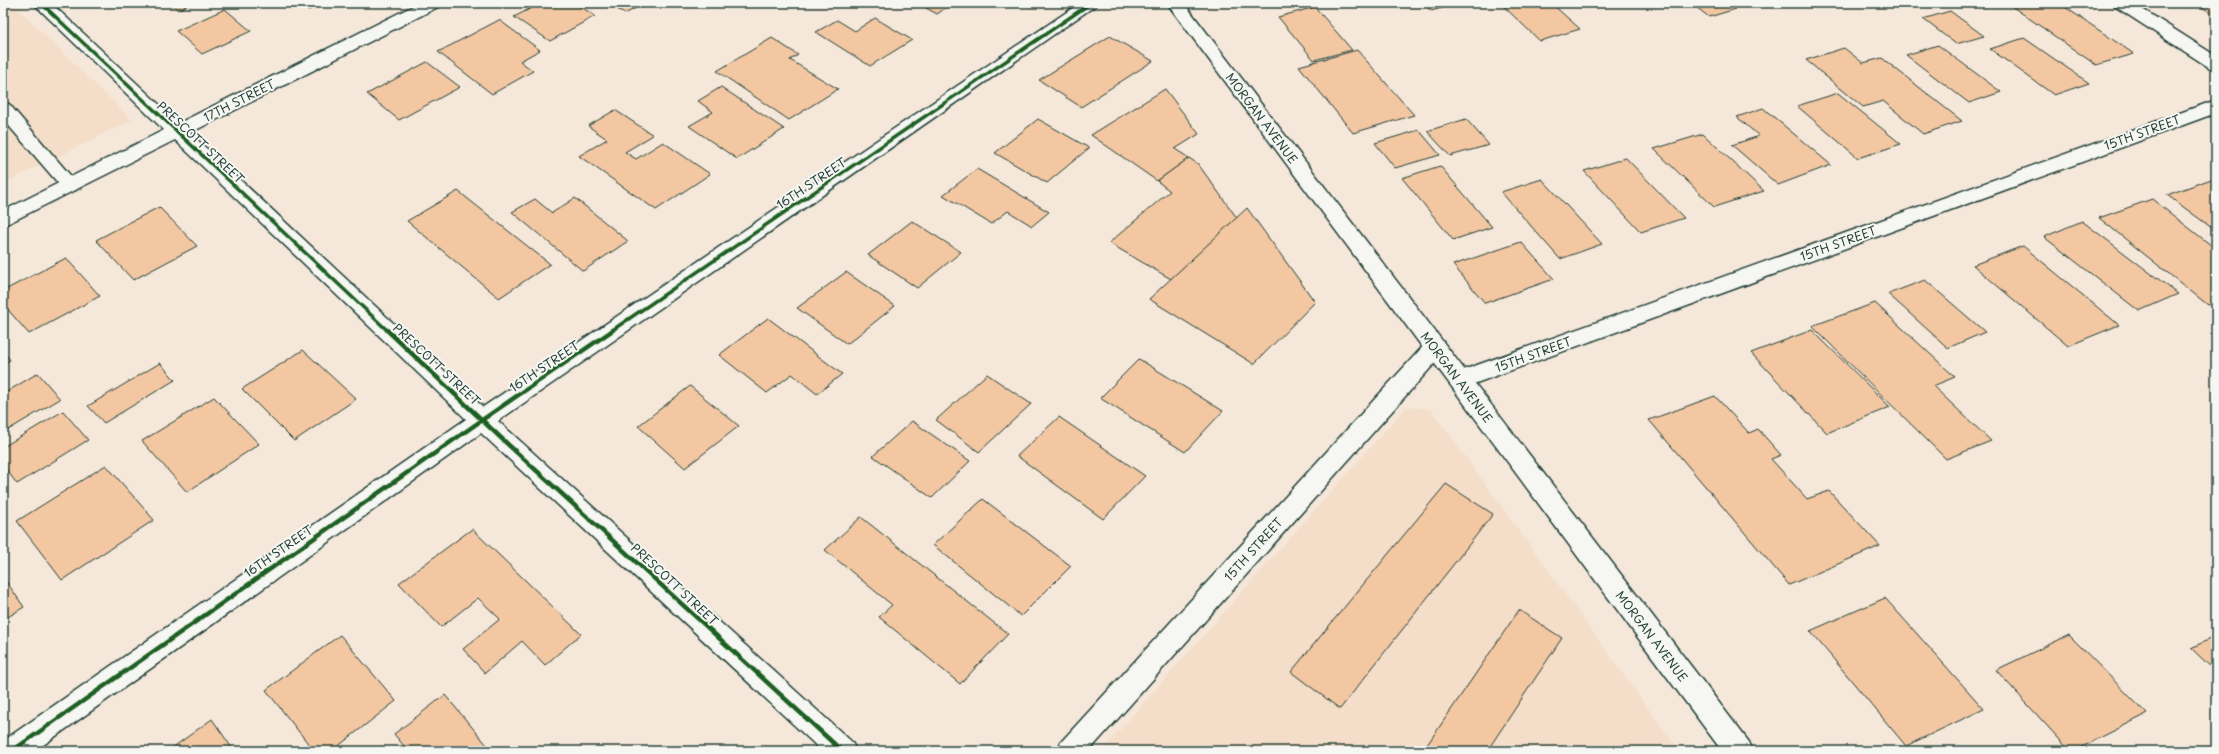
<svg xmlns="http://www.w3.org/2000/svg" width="2219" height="754" font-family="'Playpen Sans',sans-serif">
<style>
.built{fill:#f4dec9}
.building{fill:#f3c7a2;stroke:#1f3d34}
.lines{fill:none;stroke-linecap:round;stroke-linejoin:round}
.service-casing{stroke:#1f3d34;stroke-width:3}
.minor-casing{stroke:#1f3d34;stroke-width:3}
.secondary-casing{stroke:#1f3d34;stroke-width:3}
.service{fill:#f6f6f2;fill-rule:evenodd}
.minor{fill:#f6f6f2;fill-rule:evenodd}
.secondary{fill:#f6f6f2;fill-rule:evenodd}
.cycleway-far1-casing{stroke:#f6f6f2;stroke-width:5.5}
.cycleway-casing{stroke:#f6f6f2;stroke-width:7}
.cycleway-far1{stroke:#1b5e20;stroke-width:3.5}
.cycleway{stroke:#1b5e20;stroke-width:4.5}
.labels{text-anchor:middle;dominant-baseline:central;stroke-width:4;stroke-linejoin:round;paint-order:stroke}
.street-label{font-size:12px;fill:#1f3d34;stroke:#f6f6f2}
</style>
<rect width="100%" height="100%" fill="#f5e8da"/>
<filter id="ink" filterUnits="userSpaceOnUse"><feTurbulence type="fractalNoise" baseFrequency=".025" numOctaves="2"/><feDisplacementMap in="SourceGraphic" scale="8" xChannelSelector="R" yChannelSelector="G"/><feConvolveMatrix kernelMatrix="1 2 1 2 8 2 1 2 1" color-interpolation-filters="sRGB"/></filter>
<g filter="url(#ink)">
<g class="built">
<path d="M3 3H12L132 120 3 184Z"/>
<path d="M1406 407 1431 409 1679 751H1101Z"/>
</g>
<g class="building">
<path d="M170 3H192L178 10Z"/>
<path d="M300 3H325L309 10Z"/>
<path d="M541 3H575L595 16 550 41 514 17Z"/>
<path d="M608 3H645L625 14Z"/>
<path d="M917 3H953L937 14Z"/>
<path d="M1423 3H1461L1431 11Z"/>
<path d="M1500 3H1551L1580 29 1540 41Z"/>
<path d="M1691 3H1728L1736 9 1709 17Z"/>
<path d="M2007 3H2059L2134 54 2096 65Z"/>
<path d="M2184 3H2216V16L2197 4 2190 7Z"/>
<path d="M1315 7 1352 50 1314 60 1278 17Z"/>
<path d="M225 9 251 31 202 54 176 31Z"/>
<path d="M1950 11 1984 36 1956 44 1923 19Z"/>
<path d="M875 18 912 40 870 66 816 32 837 20 855 31Z"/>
<path d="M499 20 540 50 520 61 533 71 492 94 438 52Z"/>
<path d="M1110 36 1153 61 1081 107 1039 80Z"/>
<path d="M772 38 798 55 790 60 838 89 789 120 717 71Z"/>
<path d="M2024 38 2089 83 2054 95 1990 49Z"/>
<path d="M1938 45 2001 92 1969 103 1906 55Z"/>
<path d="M1844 48 1863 63 1882 58 1962 121 1923 134 1883 101 1863 107 1806 60Z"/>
<path d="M1357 50 1414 115 1353 133 1299 66Z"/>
<path d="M427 62 460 87 399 120 367 94Z"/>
<path d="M721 87 784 129 737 159 689 126 713 112 698 101Z"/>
<path d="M1165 89 1199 134 1175 149 1189 158 1157 181 1091 135Z"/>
<path d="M1838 93 1901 144 1858 158 1797 106Z"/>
<path d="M1763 108 1831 165 1778 185 1732 145 1759 136 1737 117Z"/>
<path d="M615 110 653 135 625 152 636 159 663 142 710 174 656 210 579 156 607 139 588 126Z"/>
<path d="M1038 119 1089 148 1047 183 995 153Z"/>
<path d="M1466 119 1489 145 1450 156 1427 131Z"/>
<path d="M1419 130 1440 155 1395 168 1375 143Z"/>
<path d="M1703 134 1764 191 1714 207 1654 149Z"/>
<path d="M1189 158 1198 164 1237 218 1171 279 1109 243 1170 191 1157 181Z"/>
<path d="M1626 158 1684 218 1641 232 1584 171Z"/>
<path d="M1440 166 1492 227 1453 240 1402 178Z"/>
<path d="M977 169 1049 212 1032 226 1008 211 991 224 943 195Z"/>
<path d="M2214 178 2216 180V231L2167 195Z"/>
<path d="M1542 179 1602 244 1560 259 1501 192Z"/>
<path d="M458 191 550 264 499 298 407 221Z"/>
<path d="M575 198 628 241 583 271 512 212 535 199 552 213Z"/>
<path d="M2152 199 2216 249V302L2208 305 2099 218Z"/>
<path d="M159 207 197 246 133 280 96 240Z"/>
<path d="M1247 208 1315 302 1254 364 1149 299Z"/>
<path d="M912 221 961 252 917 288 868 255Z"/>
<path d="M2082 221 2178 294 2139 311 2044 237Z"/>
<path d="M1521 242 1554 279 1485 303 1453 265Z"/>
<path d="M2023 246 2119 325 2068 346 1973 265Z"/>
<path d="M66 258 100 296 29 334 3 304V291Z"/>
<path d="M846 272 895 306 847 344 797 308Z"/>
<path d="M1925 280 1985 332 1948 348 1888 294Z"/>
<path d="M1875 303 1955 377 1933 386 1991 441 1946 459 1812 326Z"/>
<path d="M768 318 842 374 817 394 792 374 767 393 719 355Z"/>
<path d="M1812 330 1890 407 1827 433 1751 353Z"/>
<path d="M303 350 356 399 294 441 242 389Z"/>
<path d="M3 351 10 360 3 364Z"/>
<path d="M1139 359 1223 411 1185 452 1100 398Z"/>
<path d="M160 363 175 380 104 423 88 406Z"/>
<path d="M38 373 60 399 3 433V394Z"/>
<path d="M987 374 1031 404 979 452 936 420Z"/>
<path d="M690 386 739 426 685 468 638 426Z"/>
<path d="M1715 396 1749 433 1758 429 1781 455 1771 459 1807 499 1829 491 1880 546 1789 585 1649 420Z"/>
<path d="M214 397 259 444 187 492 142 441Z"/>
<path d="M63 411 88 440 17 484 3 465V447Z"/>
<path d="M1059 417 1145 476 1103 519 1017 456Z"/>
<path d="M912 421 970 461 932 498 873 456Z"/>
<path d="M106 465 154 520 62 580 17 521Z"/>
<path d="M1446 484 1493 514 1340 709 1291 672Z"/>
<path d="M983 499 1071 566 1021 616 933 545Z"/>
<path d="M861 517 1008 634 960 684 879 617 892 605 825 550Z"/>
<path d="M472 529 581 634 545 665 522 641 485 673 463 649 500 619 478 598 441 627 399 583Z"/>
<path d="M3 577 24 607 3 620Z"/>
<path d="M1885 598 1984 709 1906 746 1810 631Z"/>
<path d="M1519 610 1562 638 1487 751H1423Z"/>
<path d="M340 635 396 701 332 751H314L266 690Z"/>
<path d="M2069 635 2147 714 2074 751H2070L1996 670Z"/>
<path d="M2216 636V672L2191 648Z"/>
<path d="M445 695 492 751H408L394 734Z"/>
<path d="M212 719 234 751H168Z"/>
</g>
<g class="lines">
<defs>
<path id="service" d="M3 103 9 104 76 182 79 186 76 190 70 192 64 190 3 119Z"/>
<g id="minor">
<path d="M33 3H51L179 123 419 3H440L438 7 190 133 483 407 1080 3H1099L498 421 852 742 856 751H822L481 433 35 751H3V741L466 419 175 140 3 226V211L164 130Z"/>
<path d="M2114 3H2133L2216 56V70L2210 68 2116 7Z"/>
<path d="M2216 100V113L1468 386 1460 389 1452 386 1449 380 1452 374Z"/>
<path d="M1435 340 1443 342 1446 348 1443 354 1089 751H1057L1061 742 1427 342Z"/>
</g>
<path id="secondary" d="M1167 3H1184L1749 742 1753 751H1722Z"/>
</defs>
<use href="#service" class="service-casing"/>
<use href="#minor" class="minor-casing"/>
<use href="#secondary" class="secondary-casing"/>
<use href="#service" class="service"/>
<use href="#minor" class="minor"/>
<use href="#secondary" class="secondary"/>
<defs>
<g id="cycleway-far1">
<path d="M41 3 388 331"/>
<path d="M611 331 1091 3"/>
</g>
<g id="cycleway">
<path d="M387 330 501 438 842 751"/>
<path d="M12 751 482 420 613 330"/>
</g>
</defs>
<use href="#cycleway-far1" class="cycleway-far1-casing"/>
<use href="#cycleway" class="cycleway-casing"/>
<use href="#cycleway-far1" class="cycleway-far1"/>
<use href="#cycleway" class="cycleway"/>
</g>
</g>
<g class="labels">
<g class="street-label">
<text transform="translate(239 100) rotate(-27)">17TH STREET</text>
<text transform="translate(1262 118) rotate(53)">MORGAN AVENUE</text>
<text transform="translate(2142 132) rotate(-20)">15TH STREET</text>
<text transform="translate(201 142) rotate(43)">PRESCOTT STREET</text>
<text transform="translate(811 183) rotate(-34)">16TH STREET</text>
<text transform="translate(1838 243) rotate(-20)">15TH STREET</text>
<text transform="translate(1533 354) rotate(-20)">15TH STREET</text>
<text transform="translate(437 364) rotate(43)">PRESCOTT STREET</text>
<text transform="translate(544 366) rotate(-34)">16TH STREET</text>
<text transform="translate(1457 377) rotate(53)">MORGAN AVENUE</text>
<text transform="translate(1253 549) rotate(-48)">15TH STREET</text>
<text transform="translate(278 551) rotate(-35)">16TH STREET</text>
<text transform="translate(675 584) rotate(43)">PRESCOTT STREET</text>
<text transform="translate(1652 636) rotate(53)">MORGAN AVENUE</text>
</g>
</g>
<rect width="2219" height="754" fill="none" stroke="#f6f6f2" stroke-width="16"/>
<rect x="8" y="8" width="2203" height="738" fill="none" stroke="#1f3d34" stroke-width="1.5" filter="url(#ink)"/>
</svg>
